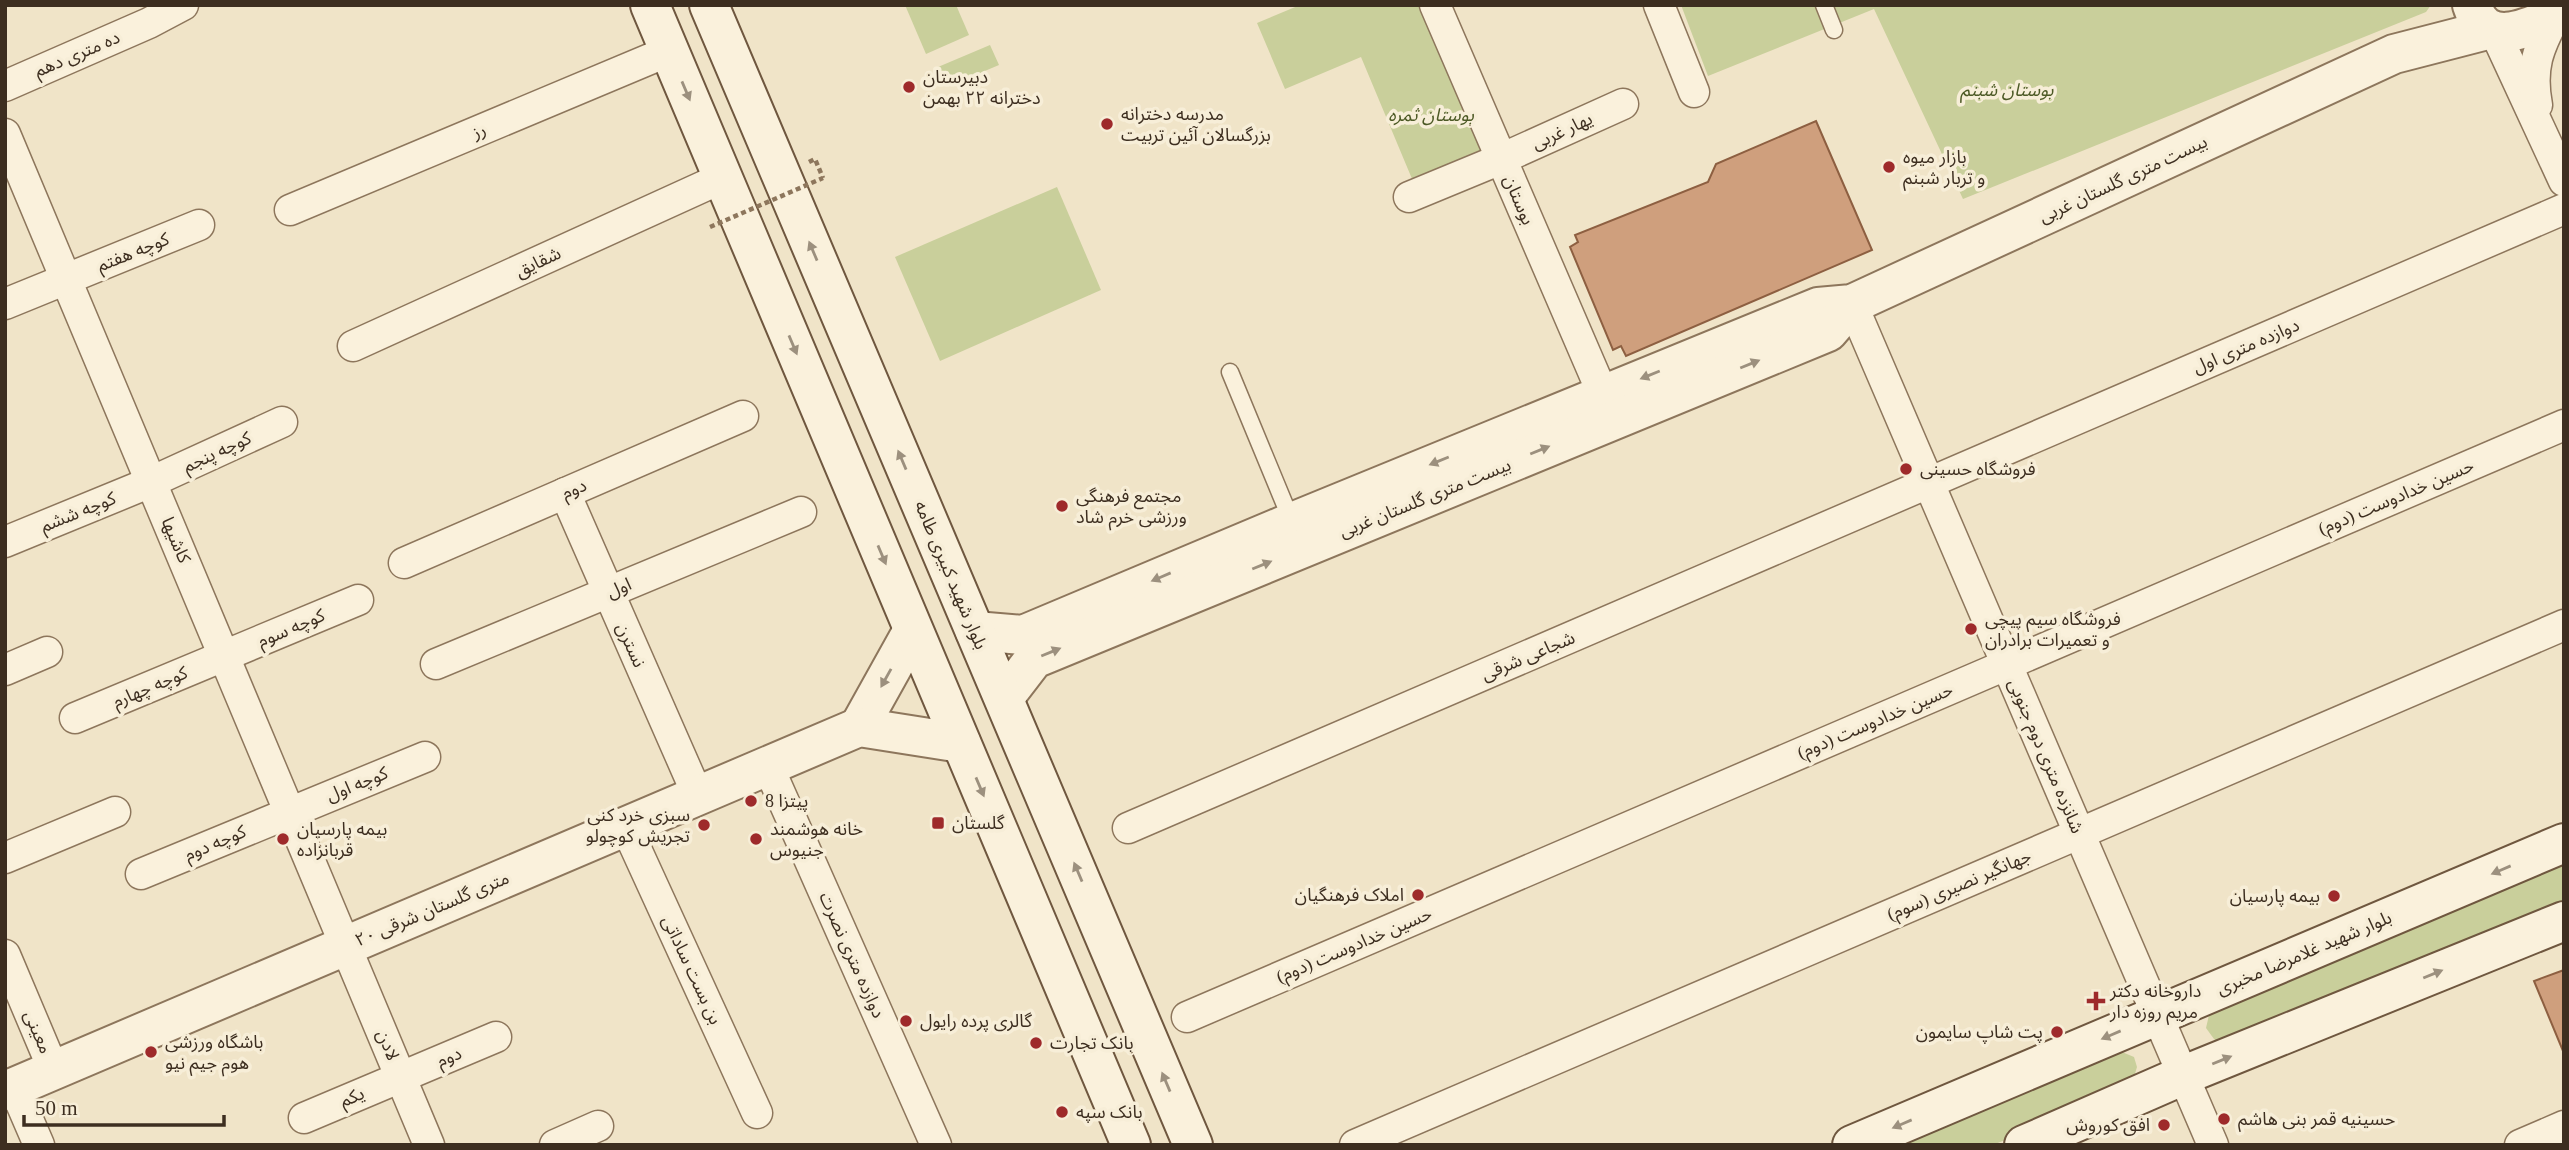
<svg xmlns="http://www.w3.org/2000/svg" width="2569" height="1150" font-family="'Times New Roman','Noto Sans Arabic',serif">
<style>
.green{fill:#c9cf9b}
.building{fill:#cf9f7d;stroke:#8d5f41;stroke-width:2}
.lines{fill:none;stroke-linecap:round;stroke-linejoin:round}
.service-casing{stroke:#8d765c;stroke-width:19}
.minor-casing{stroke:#8d765c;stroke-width:33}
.tertiary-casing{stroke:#8d765c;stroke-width:42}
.secondary-casing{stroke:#6f573f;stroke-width:42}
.path{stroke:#8d765c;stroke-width:4.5;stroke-dasharray:5 3.5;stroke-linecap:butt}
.service{stroke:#faf1dc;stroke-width:16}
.minor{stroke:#faf1dc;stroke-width:30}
.tertiary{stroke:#faf1dc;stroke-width:38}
.secondary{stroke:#faf1dc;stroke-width:38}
.path-bridge{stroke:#8d765c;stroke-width:4.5;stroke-dasharray:5 3.5;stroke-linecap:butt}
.oneway{fill:#9c907e}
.poi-dot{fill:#9e2a2b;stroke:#f7eed8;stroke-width:2.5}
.labels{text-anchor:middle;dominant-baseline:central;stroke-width:7;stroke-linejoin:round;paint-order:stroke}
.street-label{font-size:18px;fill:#3d2e20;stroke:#f7eed8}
.poi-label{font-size:18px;fill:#3d2e20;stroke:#f7eed8;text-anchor:start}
.park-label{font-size:18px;font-style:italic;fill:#4d5a26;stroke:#f7eed8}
</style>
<rect width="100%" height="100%" fill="#f0e4c8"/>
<g class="green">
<path d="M905 5H956L969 35 926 54Z"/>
<path d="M1300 5H1430L1492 153 1415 186 1361 57 1285 89 1257 23Z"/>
<path d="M1681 5H2431L2426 12 1963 199 1874 9 1708 76Z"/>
<path d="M990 45 999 65 954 84 948 71 941 74 938 67Z"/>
<path d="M1057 187 1101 290 940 361 895 257Z"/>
<path d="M2564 858V907L2225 1046 2214 1039 2206 1028 2209 1015 2221 1005Z"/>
<path d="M2122 1052 2134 1057 2137 1067 2134 1077 2060 1117 1993 1145H1895L2108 1054Z"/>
</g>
<g class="building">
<path d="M1816 121 1872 250 1626 356 1621 346 1613 350 1570 247 1578 242 1575 235 1708 182 1716 164Z"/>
<path d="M2564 970V1051H2563L2534 981Z"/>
</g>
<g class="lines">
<defs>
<g id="service">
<path d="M1824 5 1834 30"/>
<path d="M1230 372 1292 522"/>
</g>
<g id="minor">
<path d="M1435 5 1611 413"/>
<path d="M1659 5 1694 92"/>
<path d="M2495 32 2564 181"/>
<path d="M5 86 149 23 183 5"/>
<path d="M2537 105C2530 68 2538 48 2556 15"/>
<path d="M5 134 429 1145"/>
<path d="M1409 197 1501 159 1623 104"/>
<path d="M290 210 669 51"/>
<path d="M5 304 199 225"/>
<path d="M1852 304 2213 1145"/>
<path d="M353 346 722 178"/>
<path d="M565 493 698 796"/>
<path d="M5 542 151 482 282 422"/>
<path d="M404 563 743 416"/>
<path d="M436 664 801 512"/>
<path d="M5 670 47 652"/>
<path d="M75 718 358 600"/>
<path d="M768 766 936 1145"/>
<path d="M626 827 757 1113"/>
<path d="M1128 828 2564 209"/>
<path d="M5 858 115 812"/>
<path d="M141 874 425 757"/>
<path d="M5 955 54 1071"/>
<path d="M1187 1017 2564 425"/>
<path d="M14 1087 39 1145"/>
<path d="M304 1118 496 1037"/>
<path d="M555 1145 598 1126"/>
<path d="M1355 1145 2564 625"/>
<path d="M2520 1145 2564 1126"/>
</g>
<g id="tertiary">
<path d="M2472 5C2486 52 2532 26 2564 12"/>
<path d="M975 631 1023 635 1292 522 1818 307 1852 304 2394 54 2487 30"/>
<path d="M1004 698 1034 659 1828 332 1852 304"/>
<path d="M859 727 913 630"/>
<path d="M5 1091 859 727 961 743"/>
</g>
<g id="secondary">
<path d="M650 5 1131 1145"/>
<path d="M709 5 1193 1145"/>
<path d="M1852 1145 2564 843"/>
<path d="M2024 1145 2184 1075 2564 921"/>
</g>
</defs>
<use href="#service" class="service-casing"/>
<use href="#minor" class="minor-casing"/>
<use href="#tertiary" class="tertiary-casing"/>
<use href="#secondary" class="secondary-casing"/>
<path class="path" d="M809 162 815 159 823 178"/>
<use href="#service" class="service"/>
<use href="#minor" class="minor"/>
<use href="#tertiary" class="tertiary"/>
<use href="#secondary" class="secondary"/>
<path class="path-bridge" d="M710 227 823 178"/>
</g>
<defs><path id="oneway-solid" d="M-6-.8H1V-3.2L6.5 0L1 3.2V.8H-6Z" transform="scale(1.75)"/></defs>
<g class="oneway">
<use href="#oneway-solid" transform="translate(686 91) rotate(67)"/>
<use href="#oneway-solid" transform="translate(813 251) rotate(-113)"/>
<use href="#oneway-solid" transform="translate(793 345) rotate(67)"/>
<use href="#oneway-solid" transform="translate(1750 364) rotate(-22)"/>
<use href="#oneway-solid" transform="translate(1650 375) rotate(158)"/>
<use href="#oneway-solid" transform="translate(1540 450) rotate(-22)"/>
<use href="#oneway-solid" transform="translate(902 460) rotate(-113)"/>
<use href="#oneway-solid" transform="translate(1439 461) rotate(158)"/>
<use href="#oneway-solid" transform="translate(882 555) rotate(67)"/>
<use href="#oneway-solid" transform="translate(1262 565) rotate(-22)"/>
<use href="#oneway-solid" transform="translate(1161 577) rotate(157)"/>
<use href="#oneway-solid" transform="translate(1051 652) rotate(-22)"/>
<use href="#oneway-solid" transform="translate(886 678) rotate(119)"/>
<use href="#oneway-solid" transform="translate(980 787) rotate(67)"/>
<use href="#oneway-solid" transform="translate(2501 870) rotate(157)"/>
<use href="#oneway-solid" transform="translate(1078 872) rotate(-113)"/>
<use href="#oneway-solid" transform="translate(2433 974) rotate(-22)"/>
<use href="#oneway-solid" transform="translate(2111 1035) rotate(157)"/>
<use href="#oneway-solid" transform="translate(2222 1060) rotate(-22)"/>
<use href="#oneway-solid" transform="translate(1166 1082) rotate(-113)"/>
<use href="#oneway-solid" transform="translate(1902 1124) rotate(157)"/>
</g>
<g class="poi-dot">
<circle cx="909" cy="87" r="7"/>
<circle cx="1107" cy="124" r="7"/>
<circle cx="1889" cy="167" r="7"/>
<circle cx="1906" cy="469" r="7"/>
<circle cx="1062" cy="506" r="7"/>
<circle cx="1971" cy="629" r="7"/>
<circle cx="751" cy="801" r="7"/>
<rect x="931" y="816" width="14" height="14" rx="3.5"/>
<circle cx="704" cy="825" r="7"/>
<circle cx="283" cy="839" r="7"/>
<circle cx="756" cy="839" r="7"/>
<circle cx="1418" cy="895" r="7"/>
<circle cx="2334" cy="896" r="7"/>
<path d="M2092.5 990.5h7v7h7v7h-7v7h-7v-7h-7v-7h7z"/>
<circle cx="906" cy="1021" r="7"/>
<circle cx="2057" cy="1032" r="7"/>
<circle cx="1036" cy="1043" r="7"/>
<circle cx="151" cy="1052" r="7"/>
<circle cx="1062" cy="1112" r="7"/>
<circle cx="2224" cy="1119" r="7"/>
<circle cx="2164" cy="1125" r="7"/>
</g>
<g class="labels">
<g class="street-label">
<text transform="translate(77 54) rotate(-23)">ده متری دهم</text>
<text transform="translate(479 131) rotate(-23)">رز</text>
<text transform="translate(1562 131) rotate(-25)">یهار غربی</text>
<text transform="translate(2123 179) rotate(-25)">بیست متری گلستان غربی</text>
<text transform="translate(1519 200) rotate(67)">بوستان</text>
<text transform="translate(133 252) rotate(-22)">کوچه هفتم</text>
<text transform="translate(538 262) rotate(-25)">شقایق</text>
<text transform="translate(2246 346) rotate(-23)">دوازده متری اول</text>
<text transform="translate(217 452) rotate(-25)">کوچه پنجم</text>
<text transform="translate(574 489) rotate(-23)">دوم</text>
<text transform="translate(2396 497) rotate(-23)">حسین خدادوست (دوم)</text>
<text transform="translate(1425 498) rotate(-22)">بیست متری گلستان غربی</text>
<text transform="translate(78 512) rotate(-22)">کوچه ششم</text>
<text transform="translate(176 540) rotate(67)">کاشیها</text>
<text transform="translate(951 575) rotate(67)">بلوار شهید کبیری طامه</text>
<text transform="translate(619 588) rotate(-23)">اول</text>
<text transform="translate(291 628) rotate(-23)">کوچه سوم</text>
<text transform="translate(631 645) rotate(66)">نسترن</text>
<text transform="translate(1528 656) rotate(-23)">شجاعی شرقی</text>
<text transform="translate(150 687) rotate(-23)">کوچه چهارم</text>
<text transform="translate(1875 721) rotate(-23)">حسین خدادوست (دوم)</text>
<text transform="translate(2046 756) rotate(67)">شانزده متری دوم جنوبی</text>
<text transform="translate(357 784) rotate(-22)">کوچه اول</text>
<text transform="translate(215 843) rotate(-23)">کوچه دوم</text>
<text transform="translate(1959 885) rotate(-23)">جهانگیر نصیری (سوم)</text>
<text transform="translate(432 909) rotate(-23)">۲۰ متری گلستان شرقی</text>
<text transform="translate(1354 945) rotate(-23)">حسین خدادوست (دوم)</text>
<text transform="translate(2304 953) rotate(-23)">بلوار شهید غلامرضا مخبری</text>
<text transform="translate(852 955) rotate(66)">دوازده متری نصرت</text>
<text transform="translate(692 970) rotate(65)">بن بست ساداتی</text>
<text transform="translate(38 1032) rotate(67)">معینی</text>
<text transform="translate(388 1045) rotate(67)">لادن</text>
<text transform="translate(449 1057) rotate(-23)">دوم</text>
<text transform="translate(352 1097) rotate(-23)">یکم</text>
</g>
<g class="poi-label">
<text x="923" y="77">دبیرستان<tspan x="923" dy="21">دخترانه ۲۲ بهمن</tspan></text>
<text x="1121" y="114">مدرسه دخترانه<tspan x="1121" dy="21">بزرگسالان آئین تربیت</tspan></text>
<text x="1903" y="157">بازار میوه<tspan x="1903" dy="21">و تربار شبنم</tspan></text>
<text x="1920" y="469">فروشگاه حسینی</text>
<text x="1076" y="496">مجتمع فرهنگی<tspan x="1076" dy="21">ورزشی خرم شاد</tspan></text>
<text x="1985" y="619">فروشگاه سیم پیچی<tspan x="1985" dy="21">و تعمیرات برادران</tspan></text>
<text x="765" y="801">پیتزا 8</text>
<text x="690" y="815" text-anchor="end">سبزی خرد کنی<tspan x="690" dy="21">تجریش کوچولو</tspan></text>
<text x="952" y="823">گلستان</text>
<text x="297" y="829">بیمه پارسیان<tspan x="297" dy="21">قربانزاده</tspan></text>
<text x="770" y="829">خانه هوشمند<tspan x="770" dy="21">جنیوس</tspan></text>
<text x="1404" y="895" text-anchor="end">املاک فرهنگیان</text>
<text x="2320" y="896" text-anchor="end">بیمه پارسیان</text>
<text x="2110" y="991">داروخانه دکتر<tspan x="2110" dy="21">مریم روزه دار</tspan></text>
<text x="920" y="1021">گالری پرده رایول</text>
<text x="2043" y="1032" text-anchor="end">پت شاپ سایمون</text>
<text x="165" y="1042">باشگاه ورزشی<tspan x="165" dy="21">هوم جیم نیو</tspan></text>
<text x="1050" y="1043">بانک تجارت</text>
<text x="1076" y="1112">بانک سپه</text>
<text x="2238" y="1119">حسینیه قمر بنی هاشم</text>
<text x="2150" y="1125" text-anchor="end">افق کوروش</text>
</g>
<g class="park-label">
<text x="2007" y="90">بوستان شبنم</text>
<text x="1431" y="115">بوستان ثمره</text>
</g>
</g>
<rect width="2569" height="1150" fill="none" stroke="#3d2e20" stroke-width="14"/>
<path d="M24 1115v10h200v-10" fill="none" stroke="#3d2e20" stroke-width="3.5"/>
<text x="35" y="1115" font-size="21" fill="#3d2e20" stroke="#f7eed8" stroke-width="5" paint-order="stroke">50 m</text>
</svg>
